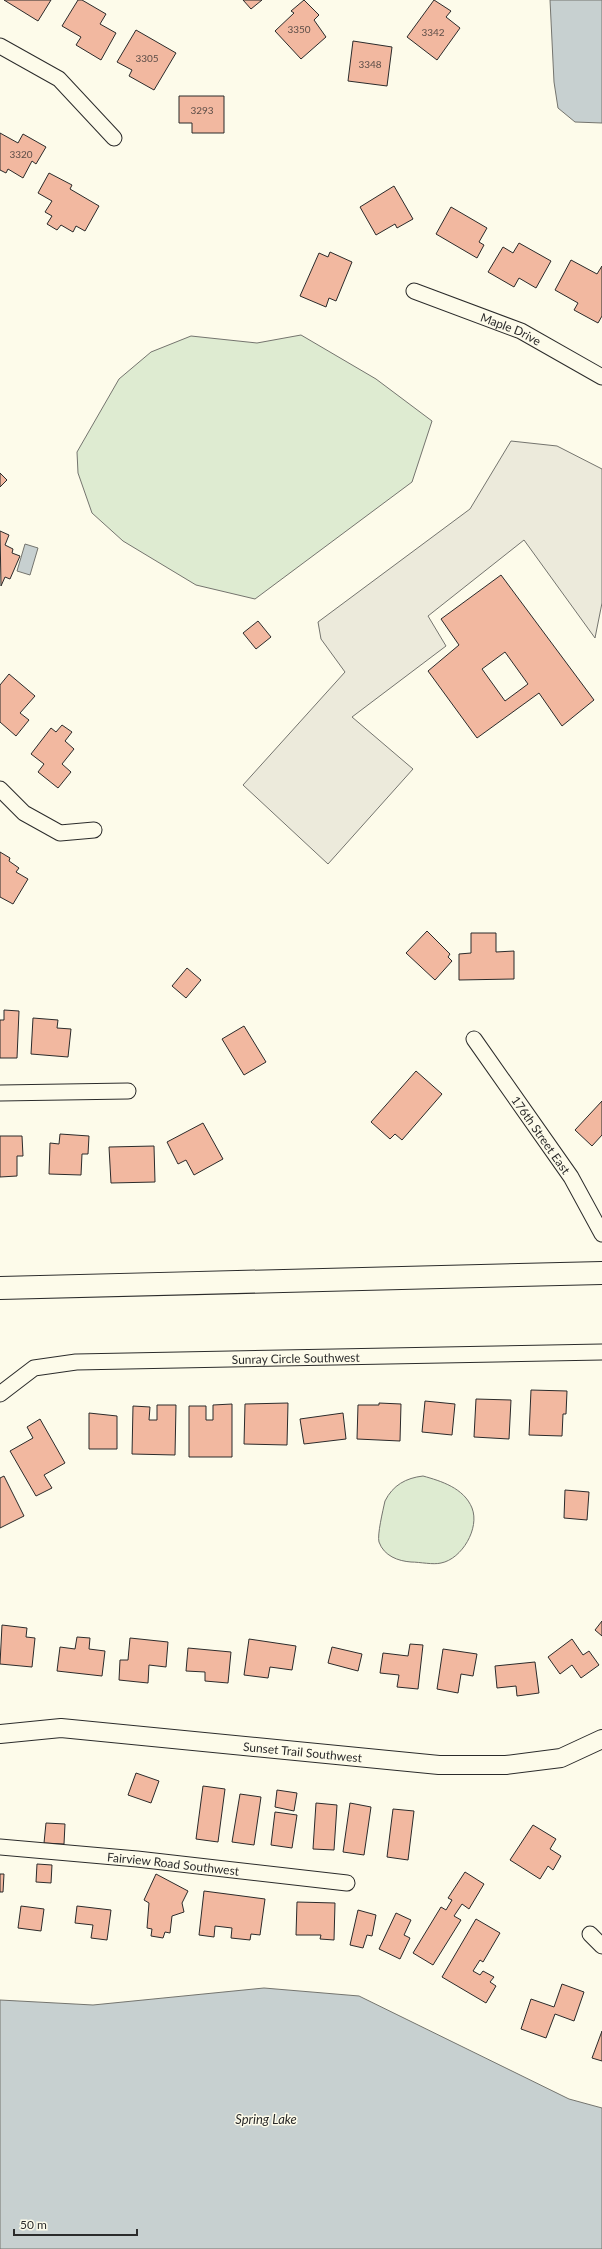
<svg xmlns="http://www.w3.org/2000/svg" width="602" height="2249" font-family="Lato,sans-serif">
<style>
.green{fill:#deebd1;stroke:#74746e}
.parking{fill:#eceadb;stroke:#74746e}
.water{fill:#c7d0d0;stroke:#74746e}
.building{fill:#f2b8a0;stroke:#2b2b2b;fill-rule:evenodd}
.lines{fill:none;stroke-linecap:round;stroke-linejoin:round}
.minor-casing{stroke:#2b2b2b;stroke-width:17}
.tertiary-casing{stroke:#2b2b2b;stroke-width:20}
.primary-casing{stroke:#2b2b2b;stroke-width:24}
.minor{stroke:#fdfbea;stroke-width:15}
.tertiary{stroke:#fdfbea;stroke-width:18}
.primary{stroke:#fdfbea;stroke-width:22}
.labels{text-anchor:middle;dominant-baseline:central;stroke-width:3;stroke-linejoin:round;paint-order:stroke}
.number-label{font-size:10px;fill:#5d4e48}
.street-label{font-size:12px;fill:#2b2b2b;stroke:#fdfbea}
.water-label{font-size:13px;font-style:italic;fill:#2b2b2b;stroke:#fdfbea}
</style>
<rect width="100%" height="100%" fill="#fdfbea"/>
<g class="green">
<path d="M301 335 376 379 432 421 412 482 255 599 196 585 123 541 92 513 78 473 77 452 119 379 151 352 191 336 257 343Z"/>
<path d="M423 1476C441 1481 464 1488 472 1508 480 1528 462 1559 441 1563 433 1565 420 1562 411 1562 398 1561 384 1556 379 1542 377 1535 383 1510 385 1501 393 1485 406 1478 423 1476Z"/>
</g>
<path class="parking" d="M511 441 557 446 602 469V603L595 638 524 540 428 616 446 646 352 717 413 769 328 864 243 785 345 672 321 639 318 622 470 509Z"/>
<g class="water">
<path d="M550 0H602V123L575 122 558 108 554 82Z"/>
<path d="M25 544 38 548 30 575 17 571Z"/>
<path d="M264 1988 359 1996 569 2099 602 2108V2249H0V2000L93 2005Z"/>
</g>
<g class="building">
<path d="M4 0H51L38 21Z"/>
<path d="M78 0H82L106 14 100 24 116 33 101 60 76 45 81 37 62 26Z"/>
<path d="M243 0H262L251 9Z"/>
<path d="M304 0 319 15 314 20 326 37 301 59 275 31 294 13 291 11Z"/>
<path d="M434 0 451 11 446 17 460 28 437 60 407 37Z"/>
<path d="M136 30 176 53 154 90 129 76 132 70 117 62Z"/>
<path d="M353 41 392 47 387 86 348 81Z"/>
<path d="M179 96H224V133H192V123H179Z"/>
<path d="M0 133 18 143 23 134 46 147 36 164 32 161 23 178 8 169 6 173 0 170Z"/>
<path d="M49 173 72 185 70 189 99 206 85 231 76 226 73 232 61 225 57 230 47 224 52 216 45 212 52 201 38 193Z"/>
<path d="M394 186 413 219 397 228 395 224 376 235 360 207Z"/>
<path d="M451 207 487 228 479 242 484 245 477 258 436 234Z"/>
<path d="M519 243 551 261 536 288 519 278 514 287 488 272 503 247 513 253Z"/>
<path d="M330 252 352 262 336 301 329 298 326 307 300 296 319 253 328 257Z"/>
<path d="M571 260 597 274 602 266V316L598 323 574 310 578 303 555 290Z"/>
<path d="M0 473 7 480 0 487Z"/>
<path d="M0 531 9 535 5 545 13 549 12 553 20 556 10 579 5 577 1 586Z"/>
<path d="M501 575 594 700 562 726 539 693 477 738 428 671 459 645 441 619ZM505 652 528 684 505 701 482 669Z"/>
<path d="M258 621 271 637 256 649 243 633Z"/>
<path d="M9 674 35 696 20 713 29 720 16 736 0 722V685Z"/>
<path d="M62 725 72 732 65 741 74 749 62 764 71 772 58 788 38 772 44 764 31 754 51 728 56 732Z"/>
<path d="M0 852 10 858 9 861 19 868 16 872 28 879 13 904 0 897Z"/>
<path d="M427 931 450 954 448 957 452 961 435 980 406 953Z"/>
<path d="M471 933H496V952L514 951V979L459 980V954L471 953Z"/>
<path d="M187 968 201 980 186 998 172 986Z"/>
<path d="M4 1010 19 1011 17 1058H0V1020H4Z"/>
<path d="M33 1018 58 1020 57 1028 71 1029 68 1057 31 1054Z"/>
<path d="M244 1026 266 1062 244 1075 222 1039Z"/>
<path d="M416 1071 442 1094 402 1140 395 1134 390 1139 371 1122Z"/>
<path d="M602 1101V1135L592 1146 575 1130Z"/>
<path d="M203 1123 223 1159 194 1175 186 1160 178 1164 167 1142Z"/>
<path d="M60 1134 89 1136 88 1154H82L81 1175 49 1174 50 1143 59 1144Z"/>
<path d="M0 1136H22L23 1156H17V1176L0 1177Z"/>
<path d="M154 1146 155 1182 111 1183 109 1147Z"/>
<path d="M531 1390 567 1391 566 1414H563L562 1436 529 1435Z"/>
<path d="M476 1399 511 1400 509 1439 474 1437Z"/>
<path d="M425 1401 455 1404 452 1435 422 1432Z"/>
<path d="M288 1403 287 1445 244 1444 245 1404Z"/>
<path d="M379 1403 401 1404 400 1441 357 1439 358 1405H379Z"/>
<path d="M232 1404V1457H189V1406H206V1420H213V1405Z"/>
<path d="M157 1405H176L175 1455 132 1454 133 1406 150 1407 149 1420H157Z"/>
<path d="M89 1413 117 1416V1449H89Z"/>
<path d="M343 1413 346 1439 304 1444 300 1419Z"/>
<path d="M40 1419 65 1463 44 1475 52 1488 36 1496 10 1451 33 1438 27 1427Z"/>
<path d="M4 1476 24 1516 0 1528V1478Z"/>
<path d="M565 1490 589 1492 587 1520 564 1518Z"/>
<path d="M602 1621V1636L595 1630Z"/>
<path d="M2 1625 27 1628 26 1637 35 1638 32 1667 0 1664Z"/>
<path d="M77 1637 90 1638 89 1649 105 1651 102 1676 57 1671 60 1647 75 1649Z"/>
<path d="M130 1638 168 1642 166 1667 149 1665 148 1683 119 1680 120 1660H128Z"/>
<path d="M249 1639 296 1646 292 1670 270 1667 268 1678 244 1675Z"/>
<path d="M572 1639 583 1655 589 1651 599 1665 581 1678 572 1665 560 1674 548 1657Z"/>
<path d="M410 1644 423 1645 418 1689 397 1687 399 1675 380 1673 383 1653 408 1656Z"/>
<path d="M332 1647 362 1654 358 1671 328 1663Z"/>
<path d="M188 1648 231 1652 228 1683 205 1681V1672L186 1671Z"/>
<path d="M443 1649 477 1654 473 1676 461 1674 458 1693 437 1689Z"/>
<path d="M535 1662 539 1693 517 1696 516 1686 497 1688 495 1666Z"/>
<path d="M136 1773 159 1781 151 1803 128 1795Z"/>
<path d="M203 1786 225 1789 218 1842 196 1839Z"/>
<path d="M277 1790 297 1793 294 1811 275 1807Z"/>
<path d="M240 1794 261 1797 254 1845 232 1842Z"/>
<path d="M316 1803 337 1805 334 1850 313 1849Z"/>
<path d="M350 1803 371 1807 364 1855 343 1852Z"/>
<path d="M393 1809 414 1811 408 1860 387 1857Z"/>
<path d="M275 1812 297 1815 292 1848 271 1845Z"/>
<path d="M46 1823 65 1824 64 1844 44 1843Z"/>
<path d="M533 1825 556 1839 550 1849 561 1856 553 1870 548 1866 540 1879 510 1860Z"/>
<path d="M37 1864 52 1865 51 1883 36 1882Z"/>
<path d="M465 1872 484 1884 469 1909 462 1904 454 1916 461 1920 433 1965 413 1953 441 1907 446 1910 452 1900 448 1898Z"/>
<path d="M0 1874H4L3 1892H0Z"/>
<path d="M156 1874 188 1891 182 1903 184 1912 172 1916 170 1933 165 1932 163 1938 151 1936 152 1929 147 1928 149 1903 144 1900Z"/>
<path d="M204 1891 265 1899 260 1935 251 1934 250 1940 231 1938 232 1928 215 1926 214 1937 199 1935Z"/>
<path d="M297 1902 335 1903 334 1940 320 1939 321 1935H296Z"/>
<path d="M21 1906 44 1909 41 1931 18 1928Z"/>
<path d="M77 1906 111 1910 107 1940 91 1938 93 1925 75 1923Z"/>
<path d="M358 1910 376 1915 372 1936 367 1935 363 1948 350 1945Z"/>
<path d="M396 1913 411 1920 404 1935 410 1938 400 1959 379 1949Z"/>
<path d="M476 1919 500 1933 483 1962 480 1960 473 1971 480 1975 483 1971 494 1977 490 1982 496 1986 486 2003 442 1977Z"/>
<path d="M562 1984 584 1992 574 2021 555 2014 546 2038 521 2029 531 1999 554 2007Z"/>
<path d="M602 2031V2061L592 2058Z"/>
</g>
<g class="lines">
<defs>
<g id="minor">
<path d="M0 46 59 79 114 138"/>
<path id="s1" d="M414 291 521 331 602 377"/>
<path d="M0 789 24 813 60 833 94 830"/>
<path id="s2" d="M474 1039 571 1177 602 1234"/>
<path d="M0 1093 128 1091"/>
<path id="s3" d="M0 1394 34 1368 76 1362 602 1352"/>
<path id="s4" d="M0 1847 137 1859 347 1883"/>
<path d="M590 1934 602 1946"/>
</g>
<g id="tertiary">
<path id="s5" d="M0 1734 61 1728 439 1765H506L561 1758 602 1739"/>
</g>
<path id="primary" d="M0 1288 602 1273"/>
</defs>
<use href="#minor" class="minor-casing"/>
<use href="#tertiary" class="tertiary-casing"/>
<use href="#primary" class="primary-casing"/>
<use href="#minor" class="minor"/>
<use href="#tertiary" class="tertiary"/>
<use href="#primary" class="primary"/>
</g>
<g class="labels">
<g class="number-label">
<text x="299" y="29">3350</text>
<text x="433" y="32">3342</text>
<text x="147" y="58">3305</text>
<text x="370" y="64">3348</text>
<text x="202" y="110">3293</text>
<text x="21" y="154">3320</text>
</g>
<g class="street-label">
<text stroke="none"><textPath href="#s1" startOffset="104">Maple Drive</textPath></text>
<text stroke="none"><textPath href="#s2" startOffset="117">176th Street East</textPath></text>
<text stroke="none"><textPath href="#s3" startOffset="305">Sunray Circle Southwest</textPath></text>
<text stroke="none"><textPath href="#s5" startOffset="304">Sunset Trail Southwest</textPath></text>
<text stroke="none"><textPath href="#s4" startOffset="174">Fairview Road Southwest</textPath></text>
</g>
<g class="water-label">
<text x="266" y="2119">Spring Lake</text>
</g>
</g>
<path d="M14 2229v6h123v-6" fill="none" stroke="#2b2b2b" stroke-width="2"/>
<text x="20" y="2229" font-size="12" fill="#2b2b2b" stroke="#fdfbea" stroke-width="3" paint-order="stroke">50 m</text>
</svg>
